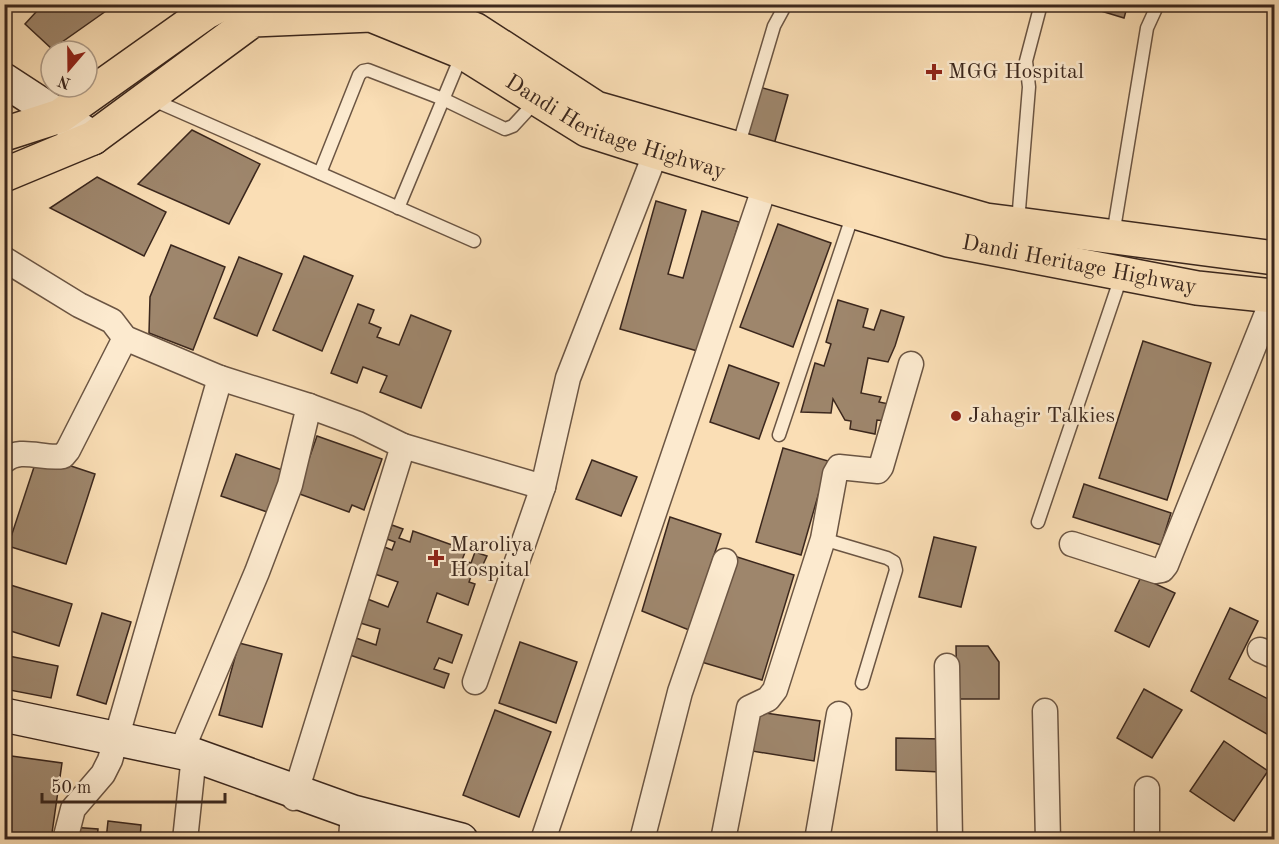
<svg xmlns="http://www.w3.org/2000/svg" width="1279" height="844" font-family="'Old Standard TT',serif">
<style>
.building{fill:#9e866c;stroke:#3b271d;stroke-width:1.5}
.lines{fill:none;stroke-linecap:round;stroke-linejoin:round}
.lane-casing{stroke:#6b5543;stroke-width:15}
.street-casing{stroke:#6b5543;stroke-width:27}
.secondary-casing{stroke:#3b271d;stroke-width:36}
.highway-casing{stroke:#3b271d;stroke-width:36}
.lane{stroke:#fceacf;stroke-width:12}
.street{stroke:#fceacf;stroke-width:24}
.secondary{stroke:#fceacf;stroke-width:33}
.highway{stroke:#fadeb5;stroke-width:33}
.poi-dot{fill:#8f2418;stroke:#fceacf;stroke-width:2}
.labels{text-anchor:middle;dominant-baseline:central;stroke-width:5;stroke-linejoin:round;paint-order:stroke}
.poi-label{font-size:22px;fill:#3b271d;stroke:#fceacf;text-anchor:start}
.street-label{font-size:22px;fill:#3b271d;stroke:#fceacf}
</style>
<rect width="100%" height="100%" fill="#fadeb5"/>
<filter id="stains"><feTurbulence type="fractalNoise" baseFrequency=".00333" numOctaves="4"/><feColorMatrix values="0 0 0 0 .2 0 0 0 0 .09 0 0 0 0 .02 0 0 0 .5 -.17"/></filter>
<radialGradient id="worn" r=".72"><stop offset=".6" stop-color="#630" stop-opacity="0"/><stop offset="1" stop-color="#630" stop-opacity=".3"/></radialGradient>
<g class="building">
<path d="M116 4 52 49 25 24 36 12 29 4Z"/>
<path d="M1078 4H1128L1124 18Z"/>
<path d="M759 87 788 95 771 155 743 146Z"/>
<path d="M192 130 260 164 229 224 138 184Z"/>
<path d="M97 177 166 212 144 256 50 208Z"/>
<path d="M656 201 686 210 668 274 683 278 702 211 739 222 701 352 620 329Z"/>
<path d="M778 224 831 243 793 347 740 327Z"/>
<path d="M171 245 225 267 193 350 149 333 150 297Z"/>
<path d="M304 256 353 276 322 351 273 330Z"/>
<path d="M239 257 282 274 257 336 214 318Z"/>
<path d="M838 300 868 309 863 327 874 330 881 310 904 317 895 346 888 362 868 358 861 393 881 397 879 402 889 404 885 421 877 420 875 434 850 429 851 421 845 420 833 399 831 413 801 412 815 363 824 366 831 344 826 342Z"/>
<path d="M358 304 374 310 369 323 381 328 377 337 399 345 411 315 451 331 421 408 380 392 387 376 363 367 357 383 331 373Z"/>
<path d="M1143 341 1211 363 1167 500 1099 478Z"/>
<path d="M729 365 779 383 759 439 710 422Z"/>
<path d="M317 436 382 459 364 510 352 505 349 512 297 493Z"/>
<path d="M783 448 828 461 801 555 756 542Z"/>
<path d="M236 454 285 471 270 513 221 496Z"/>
<path d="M38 455 95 474 66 564 8 546Z"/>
<path d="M592 460 637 477 621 516 576 499Z"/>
<path d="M1084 484 1171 513 1161 545 1073 517Z"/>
<path d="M670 517 721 534 689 630 642 611Z"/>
<path d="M392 525 403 529 399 538 410 542 413 531 466 550 462 560 471 563 475 552 487 556 480 571 474 568 469 582 475 584 468 605 437 593 427 622 462 635 452 663 439 658 434 669 449 674 444 688 350 655 356 638 376 645 380 629 357 622 365 598 388 607 398 582 372 573 382 546 392 550 395 542 387 539Z"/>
<path d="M934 537 976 547 961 607 919 597Z"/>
<path d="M731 555 794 575 762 680 698 661Z"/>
<path d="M1141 577 1175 593 1149 647 1115 631Z"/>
<path d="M4 583 72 604 59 646 4 629Z"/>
<path d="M1230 608 1258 621 1229 679 1274 702V738L1191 691Z"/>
<path d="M102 613 131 622 106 704 77 695Z"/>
<path d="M520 642 577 662 556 723 499 703Z"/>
<path d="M239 643 282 654 262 727 219 715Z"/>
<path d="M956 646H988L999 662V699H957Z"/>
<path d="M4 655 58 666 51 698 4 689Z"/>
<path d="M1144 689 1182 710 1152 758 1117 738Z"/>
<path d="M495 710 551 732 519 817 463 795Z"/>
<path d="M751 711 820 721 814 761 746 750Z"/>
<path d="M896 738 941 739V772L896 770Z"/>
<path d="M1224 741 1268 771 1234 821 1190 791Z"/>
<path d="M4 755 62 763 51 840H4Z"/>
<path d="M108 821 141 825 140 840H106Z"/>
<path d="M71 827 98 829 97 840H76Z"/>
</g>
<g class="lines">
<defs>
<g id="lane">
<path d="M151 99 474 241"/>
<path d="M738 147 774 26 786 4"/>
<path d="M320 173 359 75 363 71 368 70 443 99 505 129 513 126 537 100"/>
<path d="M398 208 462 54"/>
<path d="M1018 222 1029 87 1026 61 1041 4"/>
<path d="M1113 235 1147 28 1158 4"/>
<path d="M779 435 853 214"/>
<path d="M1038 522 1122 274"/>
<path d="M823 539 887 558 894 562 896 570 862 683"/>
</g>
<g id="street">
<path d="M4 259 79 305 112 321 125 338 220 378 309 406 358 424 403 446 543 487"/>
<path d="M4 461C20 446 44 460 63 456L68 450 125 338"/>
<path d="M1072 544 1156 571 1162 570 1166 565 1274 296"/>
<path d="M1260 650 1274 656"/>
<path d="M947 666 950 840"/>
<path d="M475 682 543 487 568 378 656 152"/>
<path d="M1045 711 1048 840"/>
<path d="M181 752 257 572 290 485 309 406"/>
<path d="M1147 789V840"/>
<path d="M294 798 403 446"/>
<path d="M65 840 73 809 103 774 110 760 220 378"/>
<path d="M185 840 194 755"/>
<path d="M351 840 353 812"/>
<path d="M543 840 770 171"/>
<path d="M642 840 680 692 725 561"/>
<path d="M723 840 749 708 768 699 775 690 823 539 835 474 839 467 878 471 881 467 911 364"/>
<path d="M817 840 839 714"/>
</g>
<g id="secondary">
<path d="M4 80 93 138"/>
<path d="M4 715 194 755 353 812 461 840"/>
</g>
<g id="highway">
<path d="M413 4 476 30 596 108 986 220 1274 258"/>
<path d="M4 134 60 116 205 13 222 4"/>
<path id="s1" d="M4 175 93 138 253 20 371 15 462 52 587 130 656 152 948 240 1197 288 1274 296"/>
</g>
</defs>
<use href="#lane" class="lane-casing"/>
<use href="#street" class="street-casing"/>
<use href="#secondary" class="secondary-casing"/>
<use href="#highway" class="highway-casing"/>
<use href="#lane" class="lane"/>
<use href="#street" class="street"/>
<use href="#secondary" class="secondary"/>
<use href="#highway" class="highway"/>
</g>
<g class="poi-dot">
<path d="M931 63h6v6h6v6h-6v6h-6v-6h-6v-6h6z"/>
<circle cx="956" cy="416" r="6"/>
<path d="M433 549h6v6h6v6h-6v6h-6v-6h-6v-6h6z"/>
</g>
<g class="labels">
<g class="poi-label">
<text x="948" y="72">MGG Hospital</text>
<text x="968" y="416">Jahagir Talkies</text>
<text x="450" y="545">Maroliya<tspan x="450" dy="25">Hospital</tspan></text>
</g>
<g class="street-label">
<text stroke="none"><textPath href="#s1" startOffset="684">Dandi Heritage Highway</textPath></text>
<text stroke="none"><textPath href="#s1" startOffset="1170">Dandi Heritage Highway</textPath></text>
</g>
</g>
<rect width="1279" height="844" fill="none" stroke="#fadeb5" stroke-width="24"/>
<rect x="6" y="6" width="1267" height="832" fill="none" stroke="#3b271d" stroke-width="3"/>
<rect x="12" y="12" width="1255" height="820" fill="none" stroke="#3b271d" stroke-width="1.5"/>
<g transform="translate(69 69) rotate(200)"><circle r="28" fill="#fceacf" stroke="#af9c88" stroke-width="1.5"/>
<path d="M0-4.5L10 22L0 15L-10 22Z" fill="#8f2418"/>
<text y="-9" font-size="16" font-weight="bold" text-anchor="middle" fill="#3b271d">N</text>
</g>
<path d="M42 793v9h183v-9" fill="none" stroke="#3b271d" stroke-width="3"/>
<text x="51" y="793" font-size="18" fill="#3b271d" stroke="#fceacf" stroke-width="4.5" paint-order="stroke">50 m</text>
<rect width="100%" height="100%" filter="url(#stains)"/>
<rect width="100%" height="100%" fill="url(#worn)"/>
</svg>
